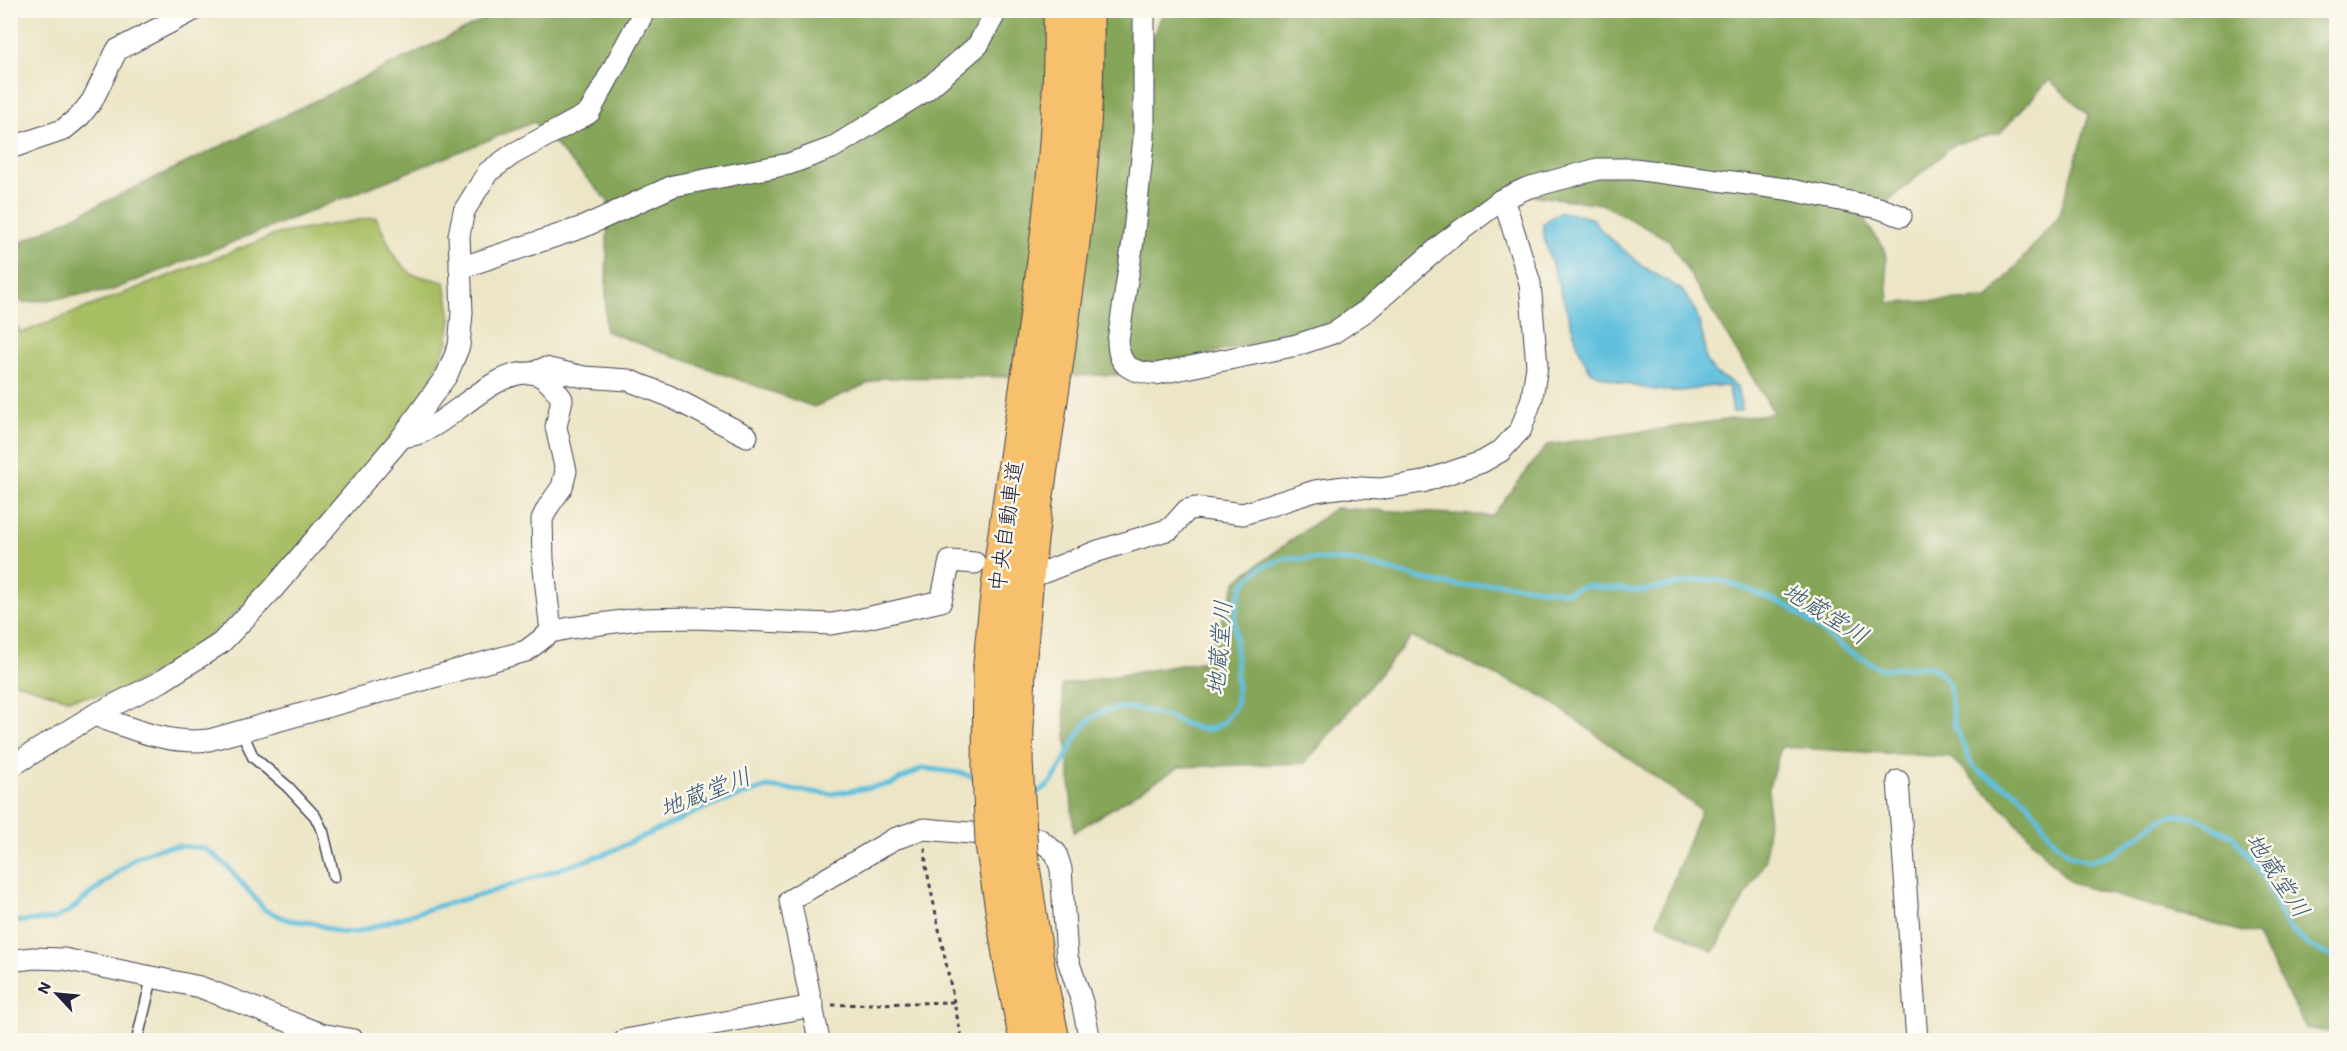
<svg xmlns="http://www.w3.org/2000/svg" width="2347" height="1051" font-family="Itim,'Klee One',sans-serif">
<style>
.green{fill:#a7be63;stroke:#64704f;stroke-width:1.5}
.forest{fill:#85a559;stroke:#54644a;stroke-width:1.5;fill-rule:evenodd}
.water{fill:#5fbfdd;stroke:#40708c;stroke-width:1.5}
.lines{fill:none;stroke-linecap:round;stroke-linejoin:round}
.stream{stroke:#5fbfdd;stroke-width:5}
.service-casing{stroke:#403f50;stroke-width:13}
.minor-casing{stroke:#403f50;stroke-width:23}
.motorway-casing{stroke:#403f50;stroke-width:35}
.path{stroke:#403f50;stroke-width:3;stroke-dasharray:4.5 4.5;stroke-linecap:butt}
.service{stroke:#fff;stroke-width:10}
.minor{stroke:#fff;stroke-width:21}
.motorway{stroke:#f7c06c;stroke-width:33}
.motorway-bridge-casing{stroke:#403f50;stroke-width:35;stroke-linecap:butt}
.motorway-bridge{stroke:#f7c06c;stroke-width:33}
.labels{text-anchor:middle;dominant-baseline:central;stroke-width:5;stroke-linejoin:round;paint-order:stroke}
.street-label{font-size:22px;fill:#22223b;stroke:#fbf7ec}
.water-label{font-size:24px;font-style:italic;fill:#375974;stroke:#fbf7ec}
</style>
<rect width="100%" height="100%" fill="#fbf7ec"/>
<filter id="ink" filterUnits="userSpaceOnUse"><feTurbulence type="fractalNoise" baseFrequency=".0167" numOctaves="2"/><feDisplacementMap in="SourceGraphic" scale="12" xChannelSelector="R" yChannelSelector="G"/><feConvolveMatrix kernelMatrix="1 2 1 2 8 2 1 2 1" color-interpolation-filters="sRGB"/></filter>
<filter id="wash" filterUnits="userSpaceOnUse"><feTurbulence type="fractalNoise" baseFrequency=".008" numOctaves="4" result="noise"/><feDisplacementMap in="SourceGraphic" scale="24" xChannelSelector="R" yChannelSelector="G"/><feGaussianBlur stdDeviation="1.35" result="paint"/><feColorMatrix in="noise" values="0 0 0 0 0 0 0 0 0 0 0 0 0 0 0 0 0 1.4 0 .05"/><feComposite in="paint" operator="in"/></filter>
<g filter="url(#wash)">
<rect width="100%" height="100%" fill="#ece5c6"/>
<path class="green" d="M376 217 395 257 411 274 445 282 451 319 447 344 424 393 388 447 268 585 189 653 118 693 68 699 11 681 10 315 21 333 277 234Z"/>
<path class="forest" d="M1164 10 2336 11V1033L2306 1028 2257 936 2071 883 2006 811 1950 757 1781 747 1769 787 1766 859 1714 952 1657 922 1701 810 1544 697 1411 637 1305 763 1179 767 1074 832 1062 685 1205 661 1237 580 1335 508 1492 516 1547 445 1774 413 1669 240 1602 204 1506 192 1335 325 1116 375 881 378 814 407 605 331 608 201 534 122 110 291 23 303 11 295V247L502 11H1143L1147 51ZM2049 80 2089 115 2059 216 1988 299 1889 303 1885 249 1865 222 1955 144 2000 133Z"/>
<path class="water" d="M1558 213 1577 214 1593 219 1601 230 1642 266 1682 290 1696 312 1703 337 1706 361 1715 373 1737 386 1742 410 1733 412 1729 387C1712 383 1694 391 1677 391 1651 392 1613 382 1590 371L1580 352 1545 242 1543 224Z"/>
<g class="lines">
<g class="stream">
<path d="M1030 794H1034C1040 791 1048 787 1052 781 1069 759 1077 719 1107 710 1124 705 1148 710 1165 716 1198 729 1217 743 1237 702L1235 617 1238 599 1243 585 1260 568 1286 558 1355 561 1438 583 1466 586 1496 583 1566 592 1585 586 1641 591 1702 580H1720L1741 587 1790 607 1843 648 1882 669 1929 666 1939 671 1949 685 1954 724 1972 765 1982 774 2018 793 2028 803 2055 842 2072 856 2089 861 2117 852 2161 819 2174 815 2192 816 2234 837 2262 874 2286 926 2309 946 2336 958"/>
<path d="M10 922 53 919 68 912 135 858 156 849 177 846 203 848 212 853 228 867 265 910 288 920 313 923 339 932 354 933 438 906 484 894 605 854 705 808 767 787 831 794 891 784 923 768 961 773 978 779"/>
</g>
</g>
</g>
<g filter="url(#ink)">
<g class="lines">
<defs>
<g id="service">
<path d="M244 729 246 741 253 757 288 787 315 816 323 832 334 877"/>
<path d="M137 1040 152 978"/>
</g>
<g id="minor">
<path d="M1144 10V137L1133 241 1118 341C1118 368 1133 372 1156 374L1297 345 1333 333 1366 311 1444 243 1501 200 1527 188 1598 169H1634L1786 189 1879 208 1901 216"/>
<path d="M10 148 63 130 80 116 92 101 117 50 194 10"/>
<path d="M460 268 583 227 673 186 789 164 832 148 926 90 978 45 997 10"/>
<path d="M532 373 545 368 584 377 628 380 669 396 747 436"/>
<path d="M402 437C408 436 415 435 420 433 454 419 493 371 530 373 544 374 555 388 562 399L556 427 566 471 562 487 548 507 542 519 543 560 551 632"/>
<path d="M1042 573 1098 551 1170 529 1187 510 1196 508 1243 514 1315 491 1344 487 1380 489 1422 482 1482 462 1501 451 1521 429 1532 398 1537 366 1530 283 1508 213 1501 200"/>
<path d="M94 715C132 729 169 745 209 740L526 651 551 632 570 628 638 619 695 618 831 624 862 619 941 601 950 561 975 563"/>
<path d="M10 767 94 715 162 681 221 643 273 589 402 437 447 375 459 346 462 313 459 235 464 211 488 172 513 154 589 113 645 10"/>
<path d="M1898 781 1917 1040"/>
<path d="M10 961 33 958 64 959 200 987 321 1034 354 1040"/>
<path d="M625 1040 813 1006"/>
<path d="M819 1040 790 900 894 839 924 829 1039 839 1056 853 1061 869 1067 957 1082 1002 1090 1040"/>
</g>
<g id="motorway">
<path d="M990 664C1009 446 1064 231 1060 10"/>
<path d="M1019 666C1024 616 1027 566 1034 517 1057 349 1090 180 1087 10"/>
<path d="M992 844 1011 967 1026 1040"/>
<path d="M1021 853 1038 967 1053 1040"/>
</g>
</defs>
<use href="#service" class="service-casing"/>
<use href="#minor" class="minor-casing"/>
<use href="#motorway" class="motorway-casing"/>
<g class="path">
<path d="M925 848 926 866 954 1002"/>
<path d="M832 1005 954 1002 962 1040"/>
</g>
<use href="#service" class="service"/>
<use href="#minor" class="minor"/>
<use href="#motorway" class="motorway"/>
<defs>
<g id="motorway-bridge">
<path d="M990 664 989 769 992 844"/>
<path d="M1019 666 1016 761 1021 853"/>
</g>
</defs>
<use href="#motorway-bridge" class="motorway-bridge-casing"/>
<use href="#motorway-bridge" class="motorway-bridge"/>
</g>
</g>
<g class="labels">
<g class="street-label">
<text transform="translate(1006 526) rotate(-82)">中央自動車道</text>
</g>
<g class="water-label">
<text transform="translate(1826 613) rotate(32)">地蔵堂川</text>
<text transform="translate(1219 648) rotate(-85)">地蔵堂川</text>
<text transform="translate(705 792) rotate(-21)">地蔵堂川</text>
<text transform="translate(2278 875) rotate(57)">地蔵堂川</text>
</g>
</g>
<rect width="2347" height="1051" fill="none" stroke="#fbf7ec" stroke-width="36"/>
<g transform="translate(57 994) rotate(296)" stroke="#fbf7ec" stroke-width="4.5" paint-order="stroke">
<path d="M0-4.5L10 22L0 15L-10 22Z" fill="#22223b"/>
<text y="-9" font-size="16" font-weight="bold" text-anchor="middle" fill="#22223b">N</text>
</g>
</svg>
